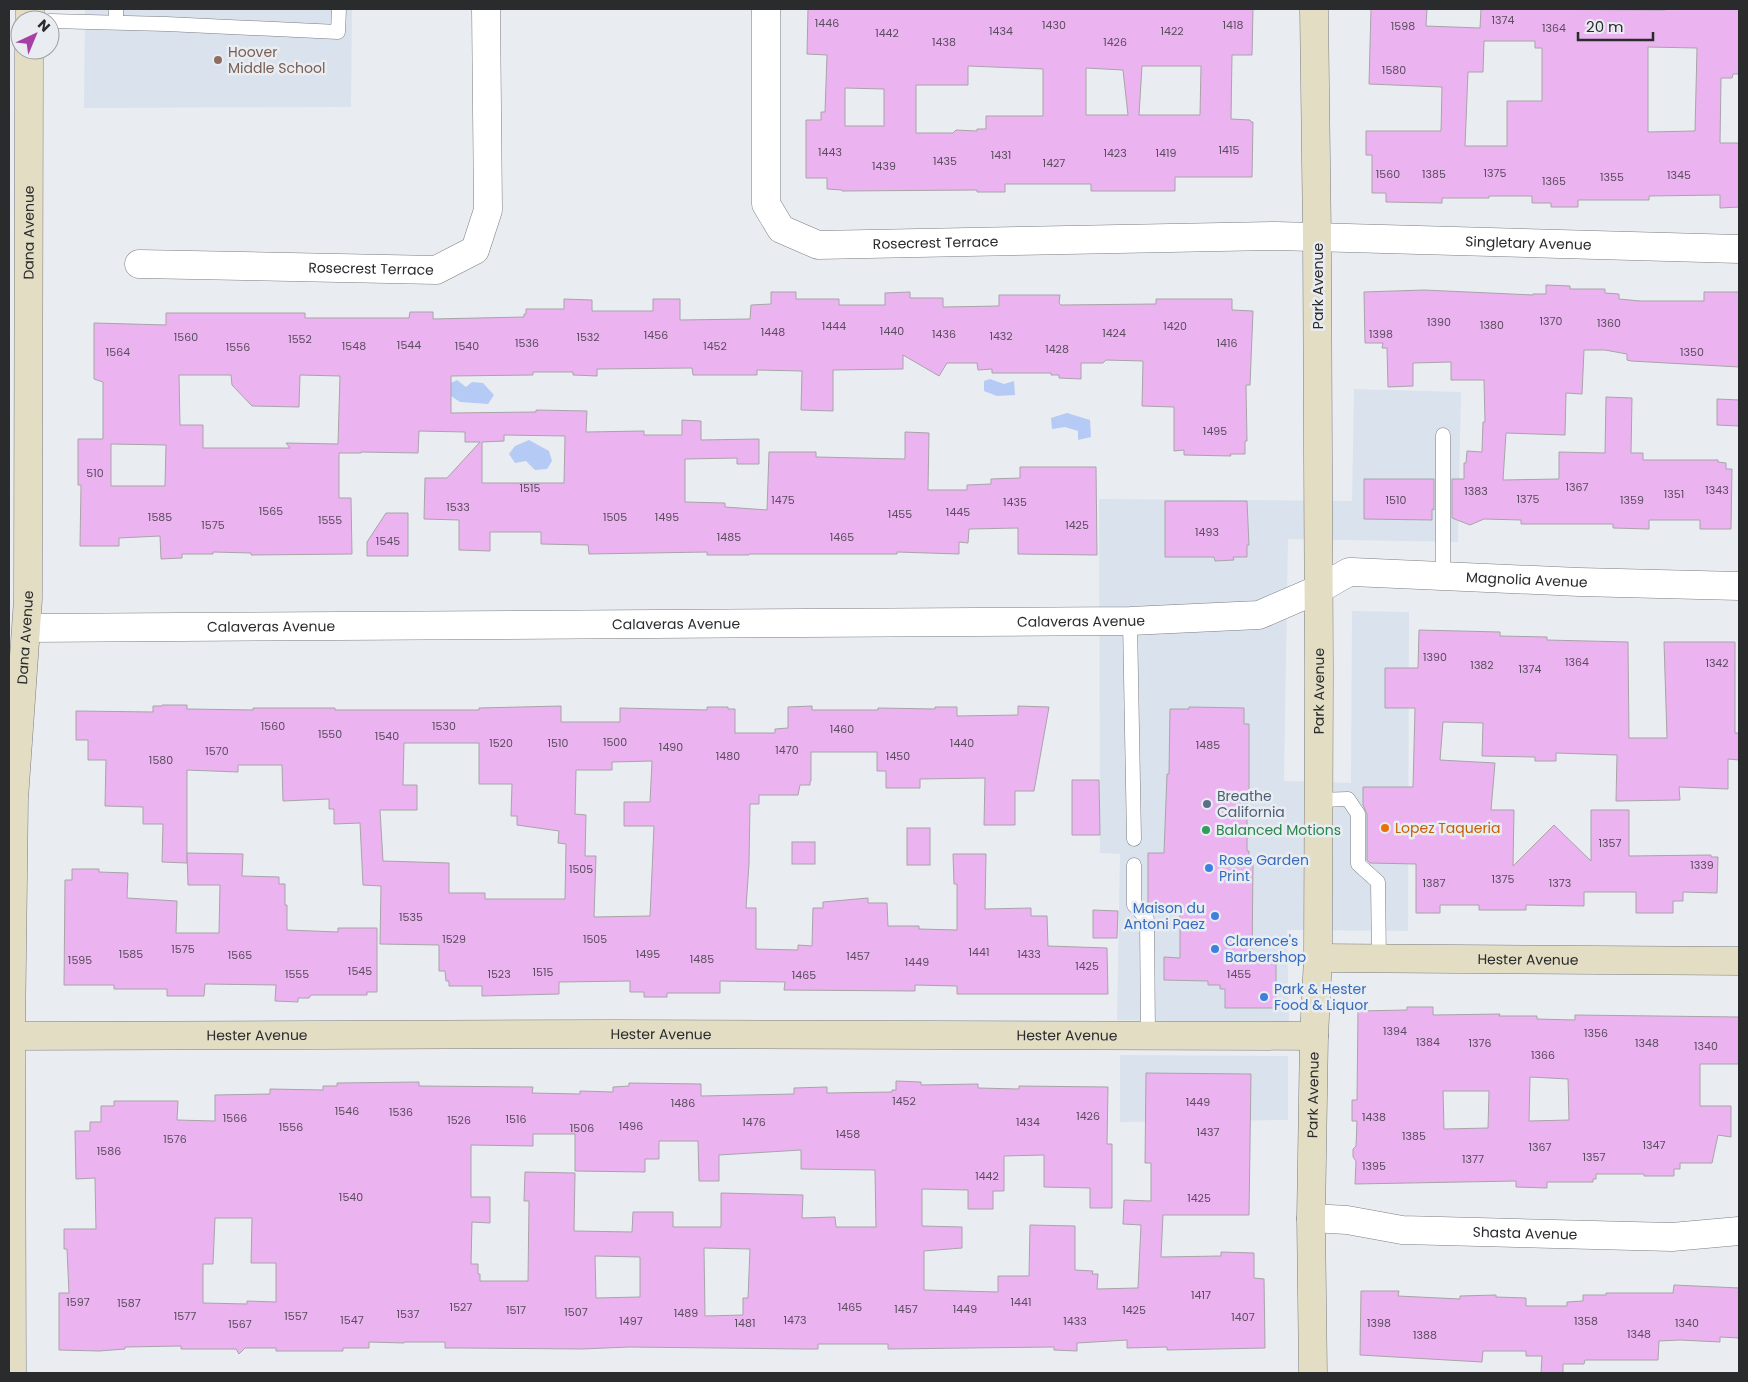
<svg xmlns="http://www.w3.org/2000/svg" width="1748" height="1382" font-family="Poppins,sans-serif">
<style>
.built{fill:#dae2ed}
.water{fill:#b5caf4}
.building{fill:#ecb3f1;stroke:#a8a4a8;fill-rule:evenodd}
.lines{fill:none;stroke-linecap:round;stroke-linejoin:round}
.lane-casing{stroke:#7a7e82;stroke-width:15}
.street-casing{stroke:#7a7e82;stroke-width:29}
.secondary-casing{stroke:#7a7e82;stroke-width:29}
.lane{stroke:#fff;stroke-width:14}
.street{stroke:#fff;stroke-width:28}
.secondary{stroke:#e2ddc3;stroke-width:28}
.education-dot{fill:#8d6e63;stroke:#e9edf1;stroke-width:2}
.service-dot{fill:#5c6f8a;stroke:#e9edf1;stroke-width:2}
.food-dot{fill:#e8710a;stroke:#e9edf1;stroke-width:2}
.leisure-dot{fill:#2e9e5b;stroke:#e9edf1;stroke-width:2}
.shop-dot{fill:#3f7fe0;stroke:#e9edf1;stroke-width:2}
.labels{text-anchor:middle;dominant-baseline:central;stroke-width:5;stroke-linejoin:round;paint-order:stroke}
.number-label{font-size:11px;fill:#5a4d5e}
.education-label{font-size:14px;fill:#785e54;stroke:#e9edf1;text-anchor:start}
.street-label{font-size:14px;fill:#2a2b2d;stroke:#e9edf1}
.service-label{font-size:14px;fill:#4e5e75;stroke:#e9edf1;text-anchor:start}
.food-label{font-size:14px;fill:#c56008;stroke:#e9edf1;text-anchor:start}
.leisure-label{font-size:14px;fill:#27864d;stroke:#e9edf1;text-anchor:start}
.shop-label{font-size:14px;fill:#366cbe;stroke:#e9edf1;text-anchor:start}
</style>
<rect width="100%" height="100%" fill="#e9edf1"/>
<g class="built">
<path d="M85 9H352L351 107 84 108Z"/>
<path d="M1354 389 1461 392 1458 542 1288 539 1284 781 1351 783 1352 611 1409 612 1408 931 1287 930 1289 1023 1117 1020 1120 854 1100 853 1099 499 1352 501Z"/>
<path d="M1120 1055 1288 1056V1120L1120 1122Z"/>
</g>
<g class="water">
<path d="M990 379 1004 384 1014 381 1015 395 997 396 984 391V381Z"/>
<path d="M457 380 466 387 472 382 483 383 494 395 488 404 460 402 451 396 449 384Z"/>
<path d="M1067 413 1090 420 1091 437 1078 440V431L1065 427 1052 429 1051 418Z"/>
<path d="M529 440 549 451 552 461 547 469 535 470 526 461 515 463 509 454 515 446Z"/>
</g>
<g class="building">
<path d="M808 9H1253L1252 55H1232L1231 119 1250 120 1251 122H1253L1252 177H1175V191H1091V184H1005V192H977V190L842 191V190L827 189V178H806V120H821V112H825L827 55 807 54ZM968 66 1043 69V116H986V129H977V131L956 130 953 133H916V85H968ZM1142 66H1201L1200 115H1139ZM1086 68 1123 70 1128 115H1086ZM845 88 884 89V126H845Z"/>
<path d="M1371 9H1427L1426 26 1480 28 1481 9 1665 10V9H1739V74H1733L1732 78H1721L1720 143H1739V207L1720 208V195L1649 196V200H1578V207H1551V203H1532V196H1489V198H1442V203L1386 202V193H1372V155H1366V131H1441L1442 87 1369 84ZM1484 41H1535V48H1542V101H1507V146H1465L1468 72H1483ZM1648 47 1697 48 1695 131 1648 132Z"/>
<path d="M1546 285 1570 286V289H1605V293L1619 294V299L1640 301H1704V292H1739V367L1631 361 1627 360V354L1605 350H1584L1582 394 1566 393 1565 435 1506 433 1503 480 1559 479V452L1605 453 1606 397 1632 398 1631 453H1643V460H1718V462L1726 463V469H1732L1731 529H1700V520H1649V529L1613 528V524H1521V520L1484 519 1470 525 1452 518V479H1464V463H1466L1467 451 1482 452 1483 422H1485L1484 380H1451V362L1413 363V386L1388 387 1387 348H1382L1383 343H1365L1364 292 1424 290 1533 295V294H1546Z"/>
<path d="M771 292H796V299H839V305H885V293L910 292V298H943V307L999 306V295H1060L1059 303 1061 305 1156 304V299H1232V310L1253 311 1250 385H1246L1247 441H1245V454H1230L1231 456 1184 455V450L1174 451V407L1142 406 1143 361 1106 360 1103 363H1081V379L1059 378V375H1051V373H992V369L978 370 977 363H947L939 376 903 355V369L833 370V411L801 410 802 371 757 370V375H693L692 368 597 369V376L573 375V372H533V375L451 376V413L536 412V410L587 411 586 432 644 431V435H682V420L701 421V440L759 439V464H737V458L685 459V502L725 503V507L767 510 769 452H816V457L905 459V432L929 433 928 490H967V485L991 484V479L1020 478V467H1096L1097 555 1018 554V528L969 529 968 543 959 542V554L897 552V554H749V555H707V552L589 554 588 545 541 544V532H490V551L459 550V520L424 519 425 478H447L480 442H465V432L419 431 418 453 361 452V453H339V498H351L352 554 251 555V553L213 552V554H182V558L161 559 160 536 119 538V546H80L81 485H78V439H103V382L94 379V323L166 325V313H305V318H409L410 312H433V319L524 317V314H526V309H564V299L592 300V311H653V299H680V320L750 319 751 305 771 304ZM179 375H231L232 385 252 406 299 407 300 375 340 376 338 444 286 443 290 448H203V425H180ZM504 435 565 436 564 483H482V442L504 441ZM111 444 166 445 165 486H111Z"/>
<path d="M1717 399 1739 400V426L1717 425Z"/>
<path d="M1364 479H1434V510L1432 509V520L1364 519Z"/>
<path d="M1165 501H1247L1249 545H1247V557H1233L1234 560 1215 561 1214 557H1165Z"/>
<path d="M386 513H408V556H367V542Z"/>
<path d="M1419 630 1500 632V636L1547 637V640L1628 642 1629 738H1667L1664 642H1735V733H1739V760L1728 759V789L1679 787 1680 800 1616 801 1617 755 1556 753V761H1535V757L1482 756 1483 723 1443 722 1440 760 1495 763 1491 810H1514L1513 866 1554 825 1591 861V810H1629V856L1711 855V857H1718L1717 893 1683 892V901H1673V913H1636V892H1584V906L1526 905V910H1479V905H1440V913H1416V864L1370 863 1367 860V814L1363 805V787H1413L1415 708H1385V668H1418Z"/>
<path d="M162 705H187V709L253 710V708H335V710H479V708L561 706V722H620V708L707 710V707H728V709H735V733H775V729L788 728V707L812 706V710H878V708L935 709V707H957V716L1018 715V706L1049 707 1034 791H1015V825H984L985 778 920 779V788H886V771H877V752H811V781H810V785H800L798 795H759V804H750L749 864 746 908H756V949L798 950V945L812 946 813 908H823V902L868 898V903H887L888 926H919V929L957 930V884H954L953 854H986L985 909 1031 908V916H1047L1048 946 1107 948 1108 994H957V986L915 985V991L784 990 785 982 720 981V993H667V997H644V992H630V981L559 982V994L482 996V986H449V981H446L445 971H439V945L380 944 381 886 363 885 360 823 334 824V809H329V799L283 801 282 765H238V772L187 770V863L162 862 163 824H143V807L105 806 106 760H88V740H76V711L153 712V706H162ZM404 743H479V784H512L511 816H517V825L559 831 558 843 566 844 565 899H485V893H449V863L383 861 380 810H417V785H403ZM652 761 650 802H624V826H654L650 916 594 917 596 856H585L586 815 575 814 576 770H612V762Z"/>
<path d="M1189 707 1244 708V724H1249V803H1247V851H1249V863H1253L1252 958H1276V1008H1225V989H1220V985H1208V981L1164 980V957L1180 958V905L1148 904V853H1164L1167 774H1169L1170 709H1189Z"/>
<path d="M1072 780H1099L1100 835H1072Z"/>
<rect x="907" y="828" width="23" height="37"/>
<rect x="792" y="842" width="23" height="22"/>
<path d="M187 853 243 854 242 876 279 877V884H285V905H287V930L338 932V928H377V992H367V995H311L309 998H298V1002L275 1001 276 985 205 984 204 996H167V989H114V985H64L65 880H72V869H99V872L128 873 127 898 177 901 176 933H219L220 885H188Z"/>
<path d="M1093 910 1118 911 1117 938H1093Z"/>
<path d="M1407 1007H1433V1015L1500 1014 1499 1016H1537V1019L1575 1020V1015L1739 1017V1064H1700V1106H1731V1137L1718 1135 1712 1163H1680V1169H1674V1176H1644V1174H1596V1179H1593V1182H1547V1188L1516 1187V1181L1355 1184 1356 1161 1353 1157V1149L1356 1146 1357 1121H1352V1100H1357L1358 1011 1407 1010ZM1530 1077 1568 1079 1569 1120 1529 1121ZM1443 1091H1489L1488 1128 1444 1129Z"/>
<path d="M1146 1073 1251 1074 1249 1215H1163L1161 1257 1221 1256V1252L1254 1253V1278L1264 1279 1265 1348 1167 1350V1347L1127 1348V1340L1077 1343V1351L1054 1350V1347L888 1349V1344H818V1349H804L629 1347 582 1349 462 1348H445V1342H404V1343L369 1342V1348H343V1351H276V1348H245L239 1354 236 1349H181V1346L125 1347V1349L99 1351 59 1350V1293H69L67 1249H64V1229H96L95 1178 76 1179 75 1131H90V1122H101V1106H114V1101H178L177 1120 215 1121V1095L270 1094V1089L323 1090V1086H337V1083L419 1082V1086L533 1087 532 1093 580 1094V1091L613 1092V1087L629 1086V1083L701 1084V1096L794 1094V1088L827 1087V1093L892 1092V1090H896V1081L921 1082V1085L978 1084V1088L1019 1089V1086L1108 1087 1107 1144H1112V1208H1090V1188L1044 1187V1155L1004 1156V1191H993V1209H968V1190L922 1189V1226L962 1227V1248L924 1251V1290L998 1292V1276H1029L1030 1225 1075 1226V1270L1093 1271 1092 1274H1098L1097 1289 1138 1288 1141 1225 1123 1224 1124 1200 1151 1201V1163H1145ZM533 1134H575V1171L645 1172V1159H659V1141H698L699 1181H719V1155L801 1150V1169L875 1170 876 1227H836L835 1217 802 1218 803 1195 721 1193V1227H673V1212H633L632 1232 574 1231 575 1173 525 1172 524 1201H529L528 1281H480V1274H478V1264H471L472 1222 490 1223V1197H471V1145L533 1146ZM215 1218H252L251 1263H276V1302L247 1301V1304L203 1303V1264H213ZM704 1248 750 1249 748 1298H743V1315L705 1316ZM595 1256 640 1257V1297L596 1298Z"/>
<path d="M1674 1285 1739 1288V1338L1720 1337V1342L1680 1340 1659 1341 1658 1360H1585L1584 1364H1563V1373H1541L1542 1356H1526V1351H1483L1482 1362 1360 1355 1361 1291H1399L1398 1296 1460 1299V1296L1496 1295V1297L1526 1298V1306H1567V1302L1583 1301V1295H1606V1293H1673Z"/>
</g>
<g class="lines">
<defs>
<g id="lane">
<path d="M50 21 166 24 338 32 339 9"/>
<path d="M116 22V9"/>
<path d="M1443 576V435"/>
<path d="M1130 621 1134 839"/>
<path d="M1318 800 1348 799 1358 814V864L1378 882 1379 959"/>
<path d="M1134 865V905L1147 919 1148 1035"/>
</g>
<g id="street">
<path id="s1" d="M766 9V204L781 229 818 245 1276 236 1739 249"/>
<path id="s2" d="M139 264 436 270 475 250 488 210 486 9"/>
<path id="s3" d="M27 628 1130 621 1259 615 1319 589 1349 572H1352L1579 582 1739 586"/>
<path id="s4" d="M1311 1218 1347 1220 1402 1230 1672 1237 1739 1231"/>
</g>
<g id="secondary">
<path d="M30 20V9"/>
<path id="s5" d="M1318 958 1739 961"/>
<path id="s6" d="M9 1036 615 1034 1314 1036"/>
<path id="s7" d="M12 1373 11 1036 14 799 28 599 29 50"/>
<path id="s8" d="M1313 1373 1311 1218 1314 1036 1318 958 1319 672 1317 237 1314 9"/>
</g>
</defs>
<use href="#lane" class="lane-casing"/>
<use href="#street" class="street-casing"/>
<use href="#secondary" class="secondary-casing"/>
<use href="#lane" class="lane"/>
<use href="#street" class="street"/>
<use href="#secondary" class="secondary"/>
</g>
<circle class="education-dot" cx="218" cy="60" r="5"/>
<circle class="service-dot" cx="1207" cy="804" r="5"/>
<circle class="food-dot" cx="1385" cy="828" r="5"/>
<circle class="leisure-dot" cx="1206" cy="830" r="5"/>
<g class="shop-dot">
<circle cx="1209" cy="868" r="5"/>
<circle cx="1215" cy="916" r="5"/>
<circle cx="1215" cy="949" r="5"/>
<circle cx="1264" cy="997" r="5"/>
</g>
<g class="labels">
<g class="number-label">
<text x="1503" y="20">1374</text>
<text x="827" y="23">1446</text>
<text x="1054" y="25">1430</text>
<text x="1233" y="25">1418</text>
<text x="1403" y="26">1598</text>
<text x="1554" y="28">1364</text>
<text x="1001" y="31">1434</text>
<text x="1172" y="31">1422</text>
<text x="887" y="33">1442</text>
<text x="944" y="42">1438</text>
<text x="1115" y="42">1426</text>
<text x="1394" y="70">1580</text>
<text x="1229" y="150">1415</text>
<text x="830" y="152">1443</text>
<text x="1115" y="153">1423</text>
<text x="1166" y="153">1419</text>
<text x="1001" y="155">1431</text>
<text x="945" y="161">1435</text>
<text x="1054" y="163">1427</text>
<text x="884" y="166">1439</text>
<text x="1495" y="173">1375</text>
<text x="1388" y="174">1560</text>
<text x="1434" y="174">1385</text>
<text x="1679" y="175">1345</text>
<text x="1612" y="177">1355</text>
<text x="1554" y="181">1365</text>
<text x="1551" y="321">1370</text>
<text x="1439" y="322">1390</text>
<text x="1609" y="323">1360</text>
<text x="1492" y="325">1380</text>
<text x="834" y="326">1444</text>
<text x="1175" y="326">1420</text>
<text x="892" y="331">1440</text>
<text x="773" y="332">1448</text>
<text x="1114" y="333">1424</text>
<text x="944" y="334">1436</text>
<text x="1381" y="334">1398</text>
<text x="656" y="335">1456</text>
<text x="1001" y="336">1432</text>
<text x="186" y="337">1560</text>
<text x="588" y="337">1532</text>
<text x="300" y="339">1552</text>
<text x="527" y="343">1536</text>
<text x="1227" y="343">1416</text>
<text x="409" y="345">1544</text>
<text x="354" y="346">1548</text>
<text x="467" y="346">1540</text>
<text x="715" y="346">1452</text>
<text x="238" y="347">1556</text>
<text x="1057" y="349">1428</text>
<text x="118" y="352">1564</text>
<text x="1692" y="352">1350</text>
<text x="1215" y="431">1495</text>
<text x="95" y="473">510</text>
<text x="1577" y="487">1367</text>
<text x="530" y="488">1515</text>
<text x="1717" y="490">1343</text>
<text x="1476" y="491">1383</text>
<text x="1674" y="494">1351</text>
<text x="1528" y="499">1375</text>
<text x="783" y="500">1475</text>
<text x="1396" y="500">1510</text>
<text x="1632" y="500">1359</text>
<text x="1015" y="502">1435</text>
<text x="458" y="507">1533</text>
<text x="271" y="511">1565</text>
<text x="958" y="512">1445</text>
<text x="900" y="514">1455</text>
<text x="160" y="517">1585</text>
<text x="615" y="517">1505</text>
<text x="667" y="517">1495</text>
<text x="330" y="520">1555</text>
<text x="213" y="525">1575</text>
<text x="1077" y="525">1425</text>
<text x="1207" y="532">1493</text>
<text x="729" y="537">1485</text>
<text x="842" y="537">1465</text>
<text x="388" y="541">1545</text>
<text x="1435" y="657">1390</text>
<text x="1577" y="662">1364</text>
<text x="1717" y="663">1342</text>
<text x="1482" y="665">1382</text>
<text x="1530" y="669">1374</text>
<text x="273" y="726">1560</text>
<text x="444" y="726">1530</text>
<text x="842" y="729">1460</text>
<text x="330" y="734">1550</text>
<text x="387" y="736">1540</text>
<text x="615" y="742">1500</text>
<text x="501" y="743">1520</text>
<text x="558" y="743">1510</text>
<text x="962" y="743">1440</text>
<text x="1208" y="745">1485</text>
<text x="671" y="747">1490</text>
<text x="787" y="750">1470</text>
<text x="217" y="751">1570</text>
<text x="728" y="756">1480</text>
<text x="898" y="756">1450</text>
<text x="161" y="760">1580</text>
<text x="1610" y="843">1357</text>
<text x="1702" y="865">1339</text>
<text x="581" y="869">1505</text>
<text x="1503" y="879">1375</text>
<text x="1434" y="883">1387</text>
<text x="1560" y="883">1373</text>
<text x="411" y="917">1535</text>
<text x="454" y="939">1529</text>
<text x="595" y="939">1505</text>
<text x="183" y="949">1575</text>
<text x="979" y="952">1441</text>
<text x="131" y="954">1585</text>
<text x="648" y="954">1495</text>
<text x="1029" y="954">1433</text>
<text x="240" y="955">1565</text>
<text x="858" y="956">1457</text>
<text x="702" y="959">1485</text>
<text x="80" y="960">1595</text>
<text x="917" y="962">1449</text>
<text x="1087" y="966">1425</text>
<text x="360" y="971">1545</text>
<text x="543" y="972">1515</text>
<text x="297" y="974">1555</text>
<text x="499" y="974">1523</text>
<text x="1239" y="974">1455</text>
<text x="804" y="975">1465</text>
<text x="1395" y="1031">1394</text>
<text x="1596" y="1033">1356</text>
<text x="1428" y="1042">1384</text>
<text x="1480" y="1043">1376</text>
<text x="1647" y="1043">1348</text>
<text x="1706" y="1046">1340</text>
<text x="1543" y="1055">1366</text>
<text x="904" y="1101">1452</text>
<text x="1198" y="1102">1449</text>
<text x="683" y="1103">1486</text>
<text x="347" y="1111">1546</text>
<text x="401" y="1112">1536</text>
<text x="1088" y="1116">1426</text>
<text x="1374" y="1117">1438</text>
<text x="235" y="1118">1566</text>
<text x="516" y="1119">1516</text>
<text x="459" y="1120">1526</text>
<text x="754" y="1122">1476</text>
<text x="1028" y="1122">1434</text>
<text x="631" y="1126">1496</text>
<text x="291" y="1127">1556</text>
<text x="582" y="1128">1506</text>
<text x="1208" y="1132">1437</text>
<text x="848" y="1134">1458</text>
<text x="1414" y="1136">1385</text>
<text x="175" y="1139">1576</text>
<text x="1654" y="1145">1347</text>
<text x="1540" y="1147">1367</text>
<text x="109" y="1151">1586</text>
<text x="1594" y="1157">1357</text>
<text x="1473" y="1159">1377</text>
<text x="1374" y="1166">1395</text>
<text x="987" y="1176">1442</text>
<text x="351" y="1197">1540</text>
<text x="1199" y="1198">1425</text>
<text x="1201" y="1295">1417</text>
<text x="78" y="1302">1597</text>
<text x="1021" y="1302">1441</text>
<text x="129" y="1303">1587</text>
<text x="461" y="1307">1527</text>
<text x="850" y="1307">1465</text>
<text x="906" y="1309">1457</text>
<text x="965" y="1309">1449</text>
<text x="516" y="1310">1517</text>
<text x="1134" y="1310">1425</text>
<text x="576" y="1312">1507</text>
<text x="686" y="1313">1489</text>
<text x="408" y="1314">1537</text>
<text x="185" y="1316">1577</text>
<text x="296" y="1316">1557</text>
<text x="1243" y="1317">1407</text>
<text x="352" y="1320">1547</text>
<text x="795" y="1320">1473</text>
<text x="631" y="1321">1497</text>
<text x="1075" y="1321">1433</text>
<text x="1586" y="1321">1358</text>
<text x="745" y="1323">1481</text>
<text x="1379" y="1323">1398</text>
<text x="1687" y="1323">1340</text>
<text x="240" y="1324">1567</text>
<text x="1639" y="1334">1348</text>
<text x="1425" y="1335">1388</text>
</g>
<g class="education-label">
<text x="228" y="52">Hoover<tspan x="228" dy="16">Middle School</tspan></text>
</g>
<g class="street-label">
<text stroke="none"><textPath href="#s7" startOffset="1141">Dana Avenue</textPath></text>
<text stroke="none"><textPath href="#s1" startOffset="382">Rosecrest Terrace</textPath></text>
<text stroke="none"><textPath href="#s1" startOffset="975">Singletary Avenue</textPath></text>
<text stroke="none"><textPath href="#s2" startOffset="232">Rosecrest Terrace</textPath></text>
<text transform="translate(1318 286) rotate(-90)">Park Avenue</text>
<text stroke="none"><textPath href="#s3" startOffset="1510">Magnolia Avenue</textPath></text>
<text stroke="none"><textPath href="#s3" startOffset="1054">Calaveras Avenue</textPath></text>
<text stroke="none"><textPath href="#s3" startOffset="649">Calaveras Avenue</textPath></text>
<text stroke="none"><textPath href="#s3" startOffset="244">Calaveras Avenue</textPath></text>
<text stroke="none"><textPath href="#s7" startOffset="736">Dana Avenue</textPath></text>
<text stroke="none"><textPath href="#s8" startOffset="682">Park Avenue</textPath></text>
<text stroke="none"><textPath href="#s5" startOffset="210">Hester Avenue</textPath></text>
<text stroke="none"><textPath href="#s6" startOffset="652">Hester Avenue</textPath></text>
<text stroke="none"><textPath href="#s6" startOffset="248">Hester Avenue</textPath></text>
<text stroke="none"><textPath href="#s6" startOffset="1058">Hester Avenue</textPath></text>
<text stroke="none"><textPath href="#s8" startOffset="278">Park Avenue</textPath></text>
<text stroke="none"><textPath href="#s4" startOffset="215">Shasta Avenue</textPath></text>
</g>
<g class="service-label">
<text x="1217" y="796">Breathe<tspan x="1217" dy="16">California</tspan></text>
</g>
<g class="food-label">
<text x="1395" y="828">Lopez Taqueria</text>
</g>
<g class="leisure-label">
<text x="1216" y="830">Balanced Motions</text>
</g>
<g class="shop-label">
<text x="1219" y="860">Rose Garden<tspan x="1219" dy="16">Print</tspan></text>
<text x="1205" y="908" text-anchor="end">Maison du<tspan x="1205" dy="16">Antoni Paez</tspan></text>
<text x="1225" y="941">Clarence's<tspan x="1225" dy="16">Barbershop</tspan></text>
<text x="1274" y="989">Park &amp; Hester<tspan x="1274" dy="16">Food &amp; Liquor</tspan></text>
</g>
</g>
<rect width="1748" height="1382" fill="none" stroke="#2a2b2d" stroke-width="20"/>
<g transform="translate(35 35) rotate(44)"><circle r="24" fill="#e9edf1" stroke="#9d9fa3"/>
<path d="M0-4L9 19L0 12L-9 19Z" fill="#a640a4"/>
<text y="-8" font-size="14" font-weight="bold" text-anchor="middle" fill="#2a2b2d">N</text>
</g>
<path d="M1578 32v8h75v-8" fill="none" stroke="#2a2b2d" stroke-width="2.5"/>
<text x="1586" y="32" font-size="15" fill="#2a2b2d" stroke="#e9edf1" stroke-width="4" paint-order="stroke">20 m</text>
</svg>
